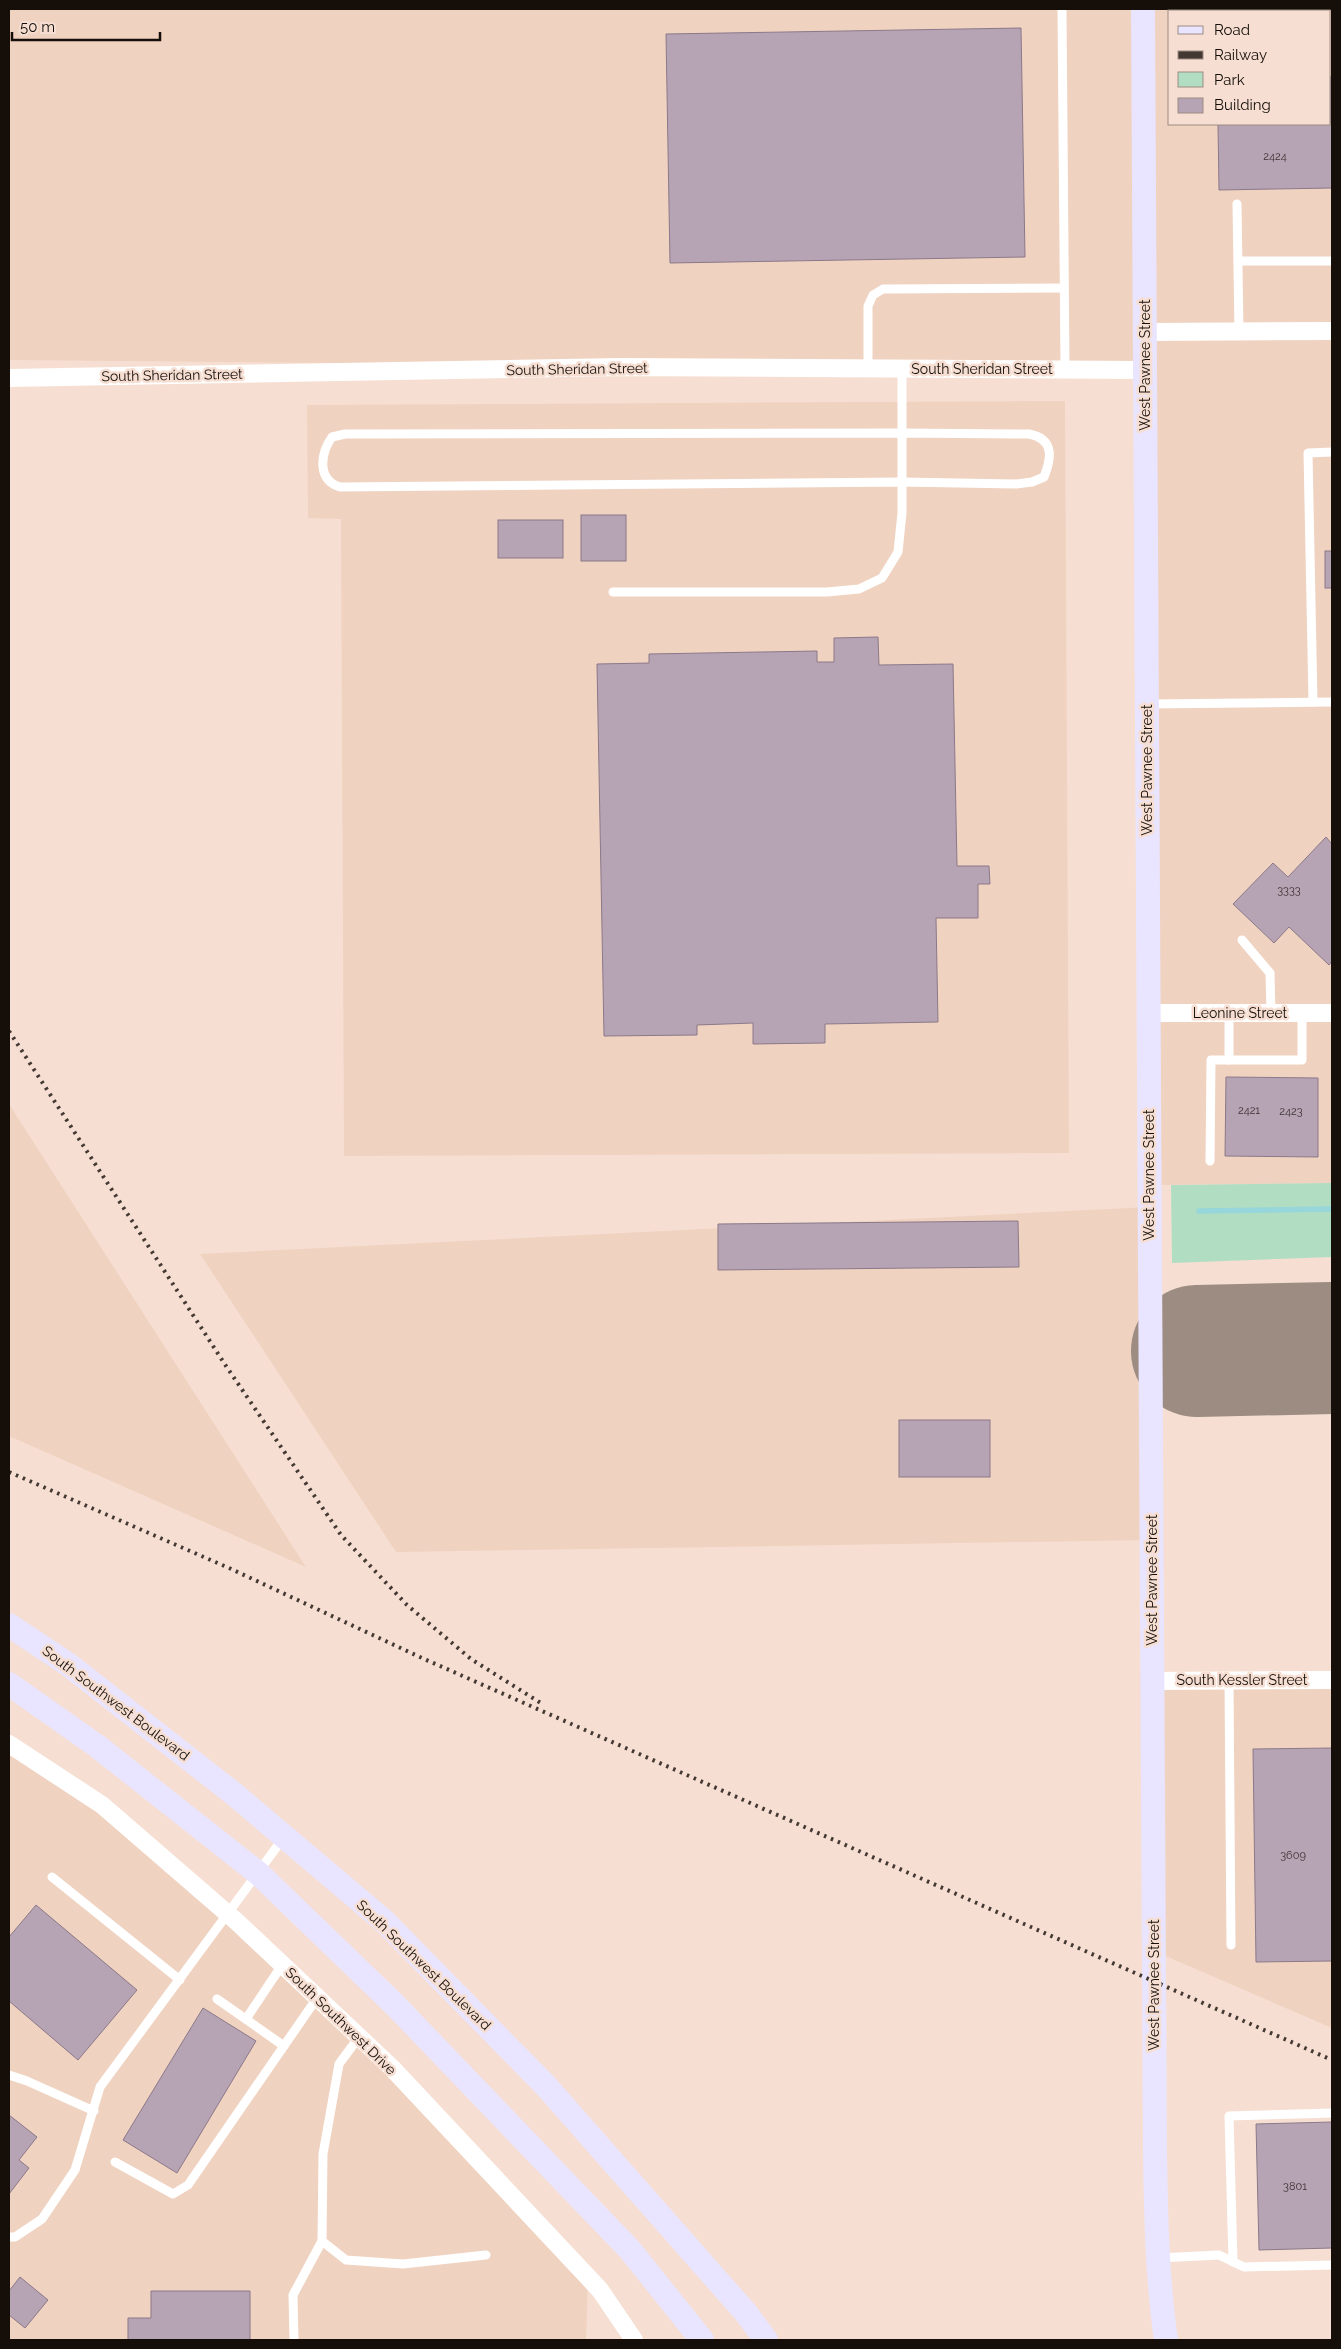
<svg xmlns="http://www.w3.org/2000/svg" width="1341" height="2349" font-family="Raleway,sans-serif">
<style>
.built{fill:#f0d2c0;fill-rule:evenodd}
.green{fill:#b1dec2}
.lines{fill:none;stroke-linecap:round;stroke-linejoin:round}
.stream{stroke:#97d6da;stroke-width:5.5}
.runway{stroke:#9c8c82;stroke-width:132}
.building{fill:#b6a3b3;stroke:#8b7989}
.service{stroke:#fff;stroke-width:9}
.minor{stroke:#fff;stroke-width:18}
.secondary{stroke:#e9e4ff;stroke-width:24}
.rail{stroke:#433932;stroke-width:4;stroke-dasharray:2.5 5;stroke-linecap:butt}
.labels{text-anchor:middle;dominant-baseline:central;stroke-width:5;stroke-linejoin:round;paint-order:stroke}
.number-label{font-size:11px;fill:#3d3334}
.street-label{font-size:14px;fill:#150e09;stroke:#f6dfd2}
</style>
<rect width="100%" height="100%" fill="#f6dfd2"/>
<g class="built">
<path d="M9 9H1332V1183L1149 1185 1145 370 9 360ZM1170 11H1330V124H1170Z"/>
<path d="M1065 401 1069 1153 344 1156 341 519 308 518 307 405Z"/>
<path d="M9 1104 306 1567 9 1436Z"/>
<path d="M1149 1207 1151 1540 396 1552 200 1254Z"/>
<path d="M1332 1680V2028L1154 1951 1152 1681Z"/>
<path d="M9 1745 102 1805 228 1914 588 2277 586 2340H9Z"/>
</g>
<path class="green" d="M1332 1183V1257L1172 1263 1171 1185Z"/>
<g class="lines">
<path class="stream" d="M1199 1211 1332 1209"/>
<path class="runway" d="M1197 1351 1332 1348"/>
</g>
<g class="building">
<path d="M1021 28 1025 257 670 263 666 34Z"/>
<path d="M1330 77H1332V188L1219 190 1218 124H1330Z"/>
<rect x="581" y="515" width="45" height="46"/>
<rect x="498" y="520" width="65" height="38"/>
<rect x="1325" y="551" width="7" height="37"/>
<path d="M878 637 879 665 953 664 957 866H989L990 884H978V918H936L938 1022 825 1024V1043L753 1044V1023L697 1025V1035L604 1036 597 664 649 663V654L817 651V662H834V638Z"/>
<path d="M1326 837 1332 844V961L1329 965 1289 927 1274 943 1233 904 1273 863 1288 877Z"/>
<path d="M1226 1077 1318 1078V1157L1225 1156Z"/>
<path d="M1018 1221 1019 1267 718 1270V1224Z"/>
<rect x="899" y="1420" width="91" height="57"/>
<path d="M1332 1748V1961L1256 1962 1253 1749Z"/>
<path d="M36 1905 137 1990 78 2060 9 2001V1937Z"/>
<path d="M203 2008 256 2041 177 2173 123 2140Z"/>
<path d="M9 2115 37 2137 19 2160 29 2168 9 2194Z"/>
<path d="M1332 2122V2248L1259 2250 1256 2124Z"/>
<path d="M20 2277 48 2300 25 2328 9 2315V2291Z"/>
<path d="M151 2291H250V2340H128V2318H151Z"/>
</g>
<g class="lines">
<g class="service">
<path d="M1062 9 1065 369"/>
<path d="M1237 204 1239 331"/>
<path d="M1239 261H1332"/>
<path d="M868 368V306L873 295 883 289 1064 288"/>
<path d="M902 433 1029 434C1054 439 1052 457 1044 477L1032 482 1016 484 902 482 340 487C317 480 320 454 332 437L345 434Z"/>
<path d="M613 592H827L859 589 882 578 898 552 902 513V369"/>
<path d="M1313 702 1308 453 1332 452"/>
<path d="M1147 704 1332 702"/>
<path d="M1242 940 1270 973 1271 1013"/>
<path d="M1229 1013V1060H1302V1013"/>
<path d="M1210 1161 1211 1060H1229"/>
<path d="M1229 1681 1231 1945"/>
<path d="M52 1877 180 1980"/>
<path d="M217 1999 284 2046"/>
<path d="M246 2019 282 1965"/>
<path d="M359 2037 339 2064 323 2154 322 2241 346 2260 403 2264 486 2255"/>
<path d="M9 2075 27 2081 94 2111"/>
<path d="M115 2162 173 2194 188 2185 317 1998"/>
<path d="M9 2237H15L42 2219 75 2170 100 2087 284 1837"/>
<path d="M1158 2258 1219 2255 1244 2267 1332 2265"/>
<path d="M1233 2262 1229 2116 1332 2113"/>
<path d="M294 2340 293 2295 322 2241"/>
</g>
<g class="minor">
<path d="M1145 332 1332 331"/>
<path d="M9 378 619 367 1145 370"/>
<path d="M1148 1013H1332"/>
<path d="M1152 1681 1332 1680"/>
<path d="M9 1744 102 1805 236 1921 392 2068 600 2290 634 2340"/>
</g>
<g class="secondary">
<path d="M1143 9 1155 2153C1156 2216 1157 2278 1166 2340"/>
<path d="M9 1625 69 1665 234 1794 384 1921 546 2086 746 2313 766 2340"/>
<path d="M9 1684 97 1746 258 1873 395 2005 630 2250 702 2340"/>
</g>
<g class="rail">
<path d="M9 1031 226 1366 341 1535 407 1605 471 1659 544 1705"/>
<path d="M9 1472 229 1568 422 1658 1332 2060"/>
</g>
</g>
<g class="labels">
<g class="number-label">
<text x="1275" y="156">2424</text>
<text x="1289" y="890">3333</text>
<text x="1249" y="1110">2421</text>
<text x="1291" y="1111">2423</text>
<text x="1293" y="1855">3609</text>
<text x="1295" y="2186">3801</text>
</g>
<g class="street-label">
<text transform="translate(1145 365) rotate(-90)">West Pawnee Street</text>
<text transform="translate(577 369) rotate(-1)">South Sheridan Street</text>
<text x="982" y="369">South Sheridan Street</text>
<text transform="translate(172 375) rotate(-1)">South Sheridan Street</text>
<text transform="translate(1147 770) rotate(-90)">West Pawnee Street</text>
<text x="1240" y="1013">Leonine Street</text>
<text transform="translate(1149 1175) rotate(-90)">West Pawnee Street</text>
<text transform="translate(1152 1580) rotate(-90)">West Pawnee Street</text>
<text x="1242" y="1680">South Kessler Street</text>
<text transform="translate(116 1703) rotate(37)">South Southwest Boulevard</text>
<text transform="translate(424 1965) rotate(44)">South Southwest Boulevard</text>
<text transform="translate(1154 1985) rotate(-90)">West Pawnee Street</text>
<text transform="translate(341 2021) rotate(44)">South Southwest Drive</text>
</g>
</g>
<rect width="1341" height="2349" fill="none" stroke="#150e09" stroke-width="20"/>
<rect x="1168" y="10" width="162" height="115" fill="#f6dfd2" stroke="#9c8b82"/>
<rect x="1178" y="26" width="25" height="8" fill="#e9e4ff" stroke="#9c8b82"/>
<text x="1214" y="35" font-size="15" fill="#150e09">Road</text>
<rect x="1178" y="51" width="25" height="8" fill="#433932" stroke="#9c8b82"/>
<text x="1214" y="60" font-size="15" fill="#150e09">Railway</text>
<rect x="1178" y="72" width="25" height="15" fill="#b1dec2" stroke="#9c8b82"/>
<text x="1214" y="85" font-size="15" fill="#150e09">Park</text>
<rect x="1178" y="98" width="25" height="15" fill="#b6a3b3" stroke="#9c8b82"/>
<text x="1214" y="110" font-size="15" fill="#150e09">Building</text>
<path d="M12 32v8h148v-8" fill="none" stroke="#150e09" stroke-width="2.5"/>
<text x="20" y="32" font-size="15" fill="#150e09" stroke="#f6dfd2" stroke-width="4" paint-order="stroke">50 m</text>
</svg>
